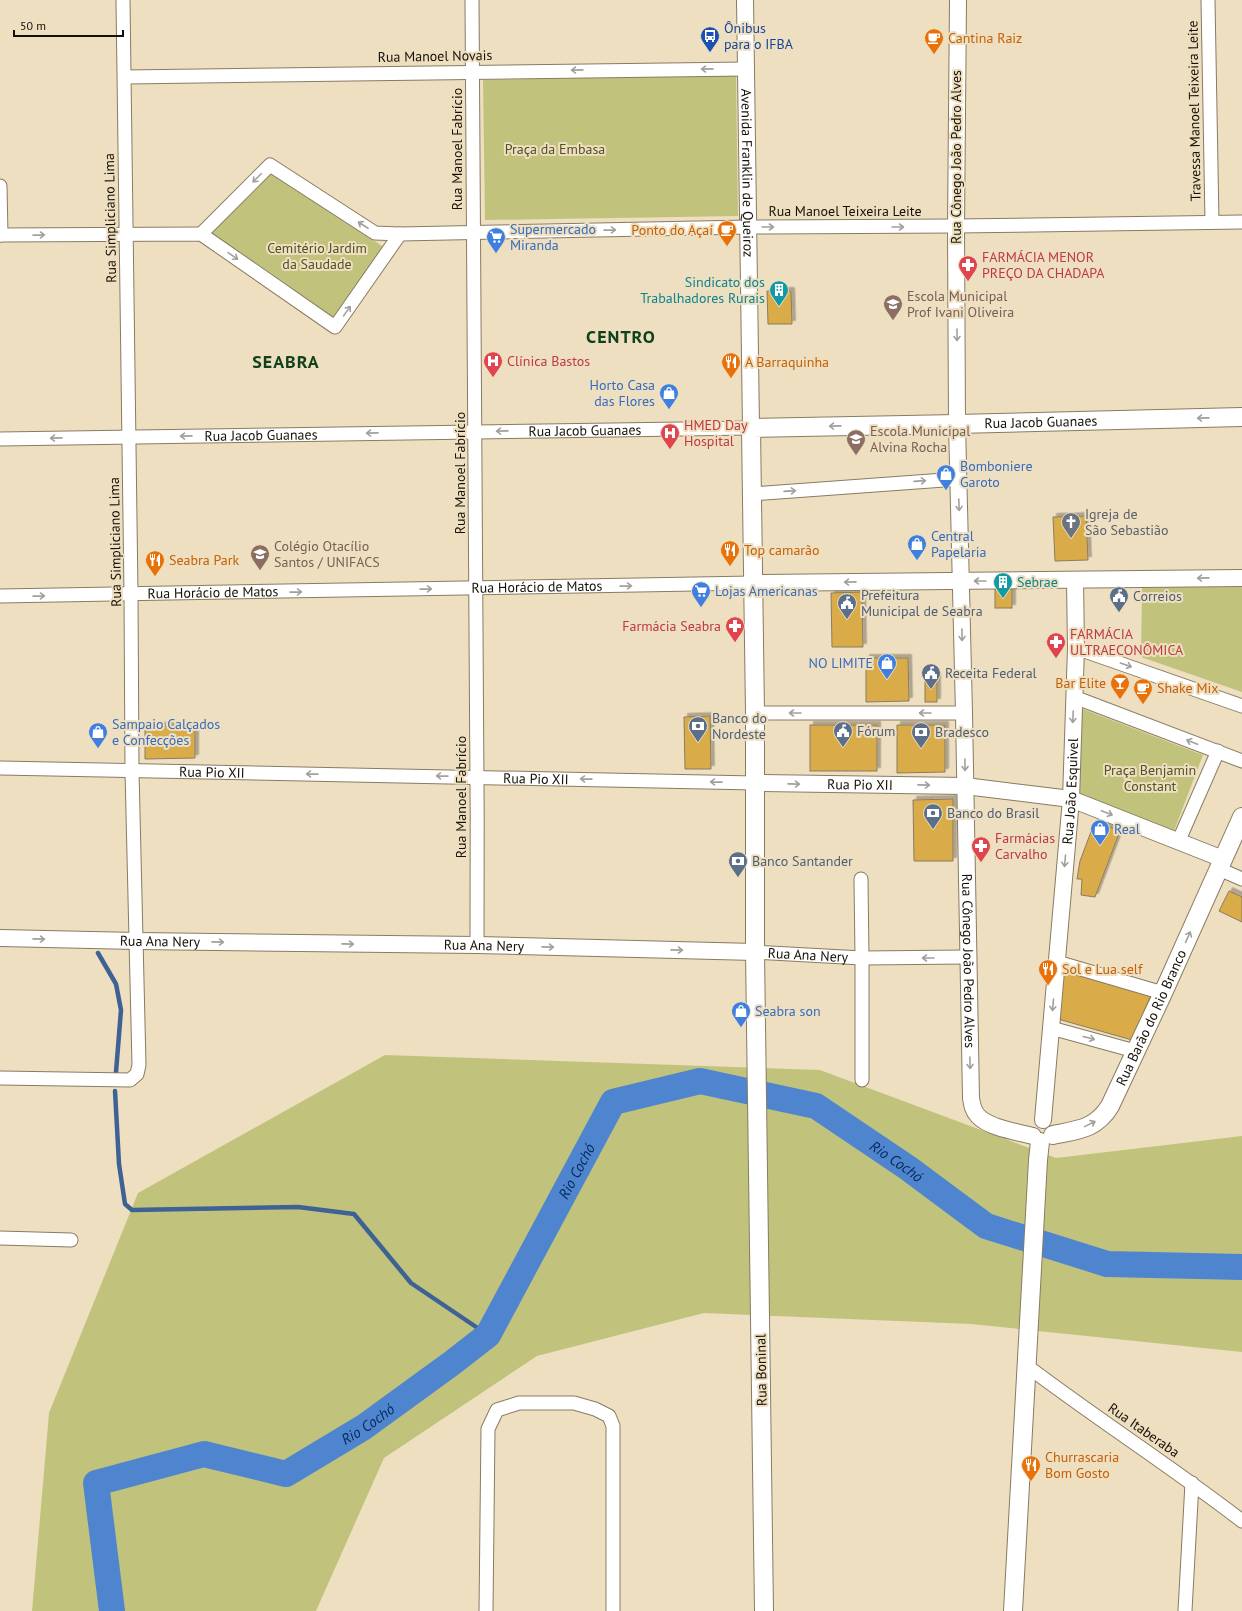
<svg xmlns="http://www.w3.org/2000/svg" width="1242" height="1611" font-family="'PT Sans',sans-serif">
<style>
.green{fill:#c1c37d}
.lines{fill:none;stroke-linecap:round;stroke-linejoin:round}
.stream{stroke:#3e6293;stroke-width:4.5}
.river{stroke:#4f85cf;stroke-width:26}
.building{fill:#d9ac49;stroke:#897c61;filter:url(#shadow)}
.minor-casing{stroke:#897b60;stroke-width:15}
.tertiary-casing{stroke:#897b60;stroke-width:18}
.secondary-casing{stroke:#897b60;stroke-width:20}
.minor{stroke:#fff;stroke-width:13}
.tertiary{stroke:#fff;stroke-width:16}
.secondary{stroke:#fff;stroke-width:18}
.oneway{stroke:#a2a09c}
.labels{text-anchor:middle;dominant-baseline:central;stroke-width:4;stroke-linejoin:round;paint-order:stroke}
.transit-label{font-size:14px;fill:#164399;stroke:#eedfc1;text-anchor:start}
.food-label{font-size:14px;fill:#c56008;stroke:#eedfc1;text-anchor:start}
.street-label{font-size:14px;fill:#161107;stroke:#eedfc1}
.park-label{font-size:14px;fill:#505126;stroke:#eedfc1}
.shop-label{font-size:14px;fill:#366cbe;stroke:#eedfc1;text-anchor:start}
.health-label{font-size:14px;fill:#be3a42;stroke:#eedfc1;text-anchor:start}
.culture-label{font-size:14px;fill:#0d838f;stroke:#eedfc1;text-anchor:end}
.education-label{font-size:14px;fill:#785e54;stroke:#eedfc1;text-anchor:start}
.worship-label{font-size:14px;fill:#5b616d;stroke:#eedfc1;text-anchor:start}
.service-label{font-size:14px;fill:#4e5e75;stroke:#eedfc1;text-anchor:start}
.water-label{font-size:15px;font-style:italic;fill:#042a59;stroke:#eedfc1}
.district-label{font-size:18px;font-weight:bold;letter-spacing:1px;fill:#11401c;stroke:#eedfc1}
</style>
<defs>
<filter id="shadow"><feDropShadow dx="3.5" dy="-3.5" stdDeviation="0" flood-color="#0004"/></filter>
</defs>
<rect width="100%" height="100%" fill="#eedfc1"/>
<g class="green">
<path d="M736 75 738 216 485 220 483 80Z"/>
<path d="M270 170 385 248 334 321 207 233Z"/>
<path d="M1142 587H1242V692L1141 657Z"/>
<path d="M1080 708 1203 755 1174 831 1079 794Z"/>
<path d="M385 1055 820 1070 1056 1158 1242 1136V1352L971 1324 704 1313 537 1356 384 1458 316 1611H32L49 1413 138 1193Z"/>
</g>
<g class="lines">
<g class="stream">
<path d="M98 953 116 984 121 1010 116 1072"/>
<path d="M115 1091 119 1164 125 1204 132 1210 298 1207 354 1214 411 1283 488 1335"/>
</g>
<path class="river" id="s1" d="M112 1611 96 1483 204 1454 286 1474 364 1427 452 1363 488 1335 613 1102 700 1081 816 1106 908 1168 986 1226 1107 1264 1242 1267"/>
</g>
<g class="building">
<path d="M767 291H791L792 324H768Z"/>
<path d="M1086 516 1088 560 1055 561 1053 517Z"/>
<rect x="995" y="589" width="17" height="19"/>
<path d="M862 592 863 647H832L831 593Z"/>
<path d="M866 658H908L909 701 866 702Z"/>
<rect x="925" y="677" width="12" height="25"/>
<path d="M710 716 711 769H685L684 717Z"/>
<rect x="810" y="725" width="67" height="46"/>
<path d="M897 725H945V772L897 773Z"/>
<path d="M145 726H195V758L145 759Z"/>
<path d="M953 799V861H914L913 800Z"/>
<path d="M1095 821 1120 831 1095 897 1081 895 1082 879H1077L1080 861Z"/>
<path d="M1229 891 1242 897V922L1219 911Z"/>
<path d="M1064 971 1151 995 1132 1040 1058 1019Z"/>
</g>
<g class="lines">
<defs>
<g id="minor">
<path d="M472 0C475 315 478 630 477 945"/>
<path d="M1208 0 1212 222"/>
<path d="M125 77 746 69"/>
<path d="M0 186 1 235"/>
<path d="M201 234 270 165 375 233 400 234 749 227 956 226 1242 222"/>
<path d="M0 235 201 234 335 327 400 234"/>
<path id="s2" d="M0 439 751 428"/>
<path d="M751 494 958 479"/>
<path id="s3" d="M0 596 753 583"/>
<path d="M1076 648 1242 706"/>
<path d="M1074 697 1242 761"/>
<path d="M755 713H964"/>
<path id="s4" d="M0 768 755 783"/>
<path d="M1179 840 1218 751"/>
<path d="M1219 869 1242 879"/>
<path d="M861 879 862 958V1080"/>
<path id="s5" d="M755 952 862 958 967 957"/>
<path d="M1057 962 1163 993"/>
<path d="M1051 1028 1135 1051"/>
<path d="M0 1078 130 1080 137 1074 139 1065 132 771 131 594 123 0"/>
<path d="M0 1238 71 1240"/>
<path d="M1027 1366C1097 1419 1172 1467 1242 1521"/>
<path d="M486 1611 488 1429 497 1410 519 1403H574L595 1409 609 1416 613 1426V1611"/>
<path d="M1185 1611 1192 1483"/>
</g>
<g id="tertiary">
<path id="s6" d="M745 0 751 428"/>
<path id="s7" d="M958 0 956 226 957 424 964 713 971 1098C972 1105 973 1111 978 1116 989 1128 1018 1132 1033 1136"/>
<path d="M753 583 1242 578"/>
<path id="s8" d="M755 783 965 786 1071 799 1223 859"/>
<path id="s9" d="M0 938 137 941 477 945 755 952"/>
<path id="s10" d="M1043 1120 1071 799 1076 648 1075 580"/>
</g>
<g id="secondary">
<path id="s11" d="M1053 1135C1078 1130 1096 1129 1110 1106L1163 993 1242 817"/>
<path id="s12" d="M764 1611 755 952V713L751 428 957 424 1242 417"/>
<path d="M1013 1611 1038 1160 1040 1142"/>
</g>
</defs>
<use href="#minor" class="minor-casing"/>
<use href="#tertiary" class="tertiary-casing"/>
<use href="#secondary" class="secondary-casing"/>
<use href="#minor" class="minor"/>
<use href="#tertiary" class="tertiary"/>
<use href="#secondary" class="secondary"/>
</g>
<defs><path id="oneway-shaft" d="M-6 0H5M1.5-3L5.5 0L1.5 3" fill="none" stroke-width="1.6" stroke-linecap="round" stroke-linejoin="round"/></defs>
<g class="oneway">
<use href="#oneway-shaft" transform="translate(707 69) rotate(179)"/>
<use href="#oneway-shaft" transform="translate(577 70) rotate(179)"/>
<use href="#oneway-shaft" transform="translate(257 178) rotate(135)"/>
<use href="#oneway-shaft" transform="translate(363 225) rotate(-147)"/>
<use href="#oneway-shaft" transform="translate(768 227)"/>
<use href="#oneway-shaft" transform="translate(898 227)"/>
<use href="#oneway-shaft" transform="translate(610 230) rotate(-1)"/>
<use href="#oneway-shaft" transform="translate(39 235) rotate(-1)"/>
<use href="#oneway-shaft" transform="translate(233 256) rotate(35)"/>
<use href="#oneway-shaft" transform="translate(347 311) rotate(-55)"/>
<use href="#oneway-shaft" transform="translate(957 335) rotate(90)"/>
<use href="#oneway-shaft" transform="translate(1203 418) rotate(179)"/>
<use href="#oneway-shaft" transform="translate(835 426) rotate(179)"/>
<use href="#oneway-shaft" transform="translate(502 431) rotate(179)"/>
<use href="#oneway-shaft" transform="translate(372 433) rotate(179)"/>
<use href="#oneway-shaft" transform="translate(186 436) rotate(179)"/>
<use href="#oneway-shaft" transform="translate(56 438) rotate(179)"/>
<use href="#oneway-shaft" transform="translate(920 481) rotate(-4)"/>
<use href="#oneway-shaft" transform="translate(790 491) rotate(-4)"/>
<use href="#oneway-shaft" transform="translate(959 505) rotate(88)"/>
<use href="#oneway-shaft" transform="translate(1203 578) rotate(179)"/>
<use href="#oneway-shaft" transform="translate(980 581) rotate(180)"/>
<use href="#oneway-shaft" transform="translate(850 582) rotate(179)"/>
<use href="#oneway-shaft" transform="translate(626 586) rotate(-1)"/>
<use href="#oneway-shaft" transform="translate(426 589) rotate(-1)"/>
<use href="#oneway-shaft" transform="translate(296 592) rotate(-1)"/>
<use href="#oneway-shaft" transform="translate(39 596) rotate(-1)"/>
<use href="#oneway-shaft" transform="translate(962 635) rotate(89)"/>
<use href="#oneway-shaft" transform="translate(1126 665) rotate(19)"/>
<use href="#oneway-shaft" transform="translate(795 713) rotate(-180)"/>
<use href="#oneway-shaft" transform="translate(925 713) rotate(-180)"/>
<use href="#oneway-shaft" transform="translate(1073 717) rotate(92)"/>
<use href="#oneway-shaft" transform="translate(1192 742) rotate(-159)"/>
<use href="#oneway-shaft" transform="translate(965 765) rotate(89)"/>
<use href="#oneway-shaft" transform="translate(312 774) rotate(-179)"/>
<use href="#oneway-shaft" transform="translate(442 776) rotate(-179)"/>
<use href="#oneway-shaft" transform="translate(586 779) rotate(-179)"/>
<use href="#oneway-shaft" transform="translate(716 782) rotate(-179)"/>
<use href="#oneway-shaft" transform="translate(794 784) rotate(1)"/>
<use href="#oneway-shaft" transform="translate(924 785) rotate(1)"/>
<use href="#oneway-shaft" transform="translate(1107 813) rotate(21)"/>
<use href="#oneway-shaft" transform="translate(1065 861) rotate(95)"/>
<use href="#oneway-shaft" transform="translate(1188 937) rotate(-66)"/>
<use href="#oneway-shaft" transform="translate(39 939) rotate(1)"/>
<use href="#oneway-shaft" transform="translate(218 942) rotate(1)"/>
<use href="#oneway-shaft" transform="translate(348 944) rotate(1)"/>
<use href="#oneway-shaft" transform="translate(548 947) rotate(1)"/>
<use href="#oneway-shaft" transform="translate(677 950) rotate(1)"/>
<use href="#oneway-shaft" transform="translate(928 958) rotate(180)"/>
<use href="#oneway-shaft" transform="translate(1053 1005) rotate(95)"/>
<use href="#oneway-shaft" transform="translate(1089 1038) rotate(15)"/>
<use href="#oneway-shaft" transform="translate(970 1063) rotate(89)"/>
<use href="#oneway-shaft" transform="translate(1090 1124) rotate(-26)"/>
</g>
<defs>
<symbol id="bus-pin" viewBox="-11 -11 22 30"><path d="M0 17L-7.5 6A9.5 9.5 0 1 1 7.5 6Z" fill="#1a4fb4" stroke="#eedfc1"/><path d="M-5-6H5V4H4V6H2V4H-2V6H-4V4H-5ZM-3.5-4V0h7V-4ZM-3.5 1.2v1.5H-2V1.2ZM2 1.2v1.5H3.5V1.2Z" fill="#fff"/></symbol>
<symbol id="cafe-pin" viewBox="-11 -11 22 30"><path d="M0 17L-7.5 6A9.5 9.5 0 1 1 7.5 6Z" fill="#e8710a" stroke="#eedfc1"/><path d="M-5.5-4.5H6V0H3Q3 3.5 0 3.5H-2.5Q-5.5 3.5-5.5 0ZM3-3.2v2h1.7v-2ZM-6 4.5H4V6H-6Z" fill="#fff"/></symbol>
<symbol id="supermarket-pin" viewBox="-11 -11 22 30"><path d="M0 17L-7.5 6A9.5 9.5 0 1 1 7.5 6Z" fill="#3f7fe0" stroke="#eedfc1"/><path d="M-6-5.5h2.5l.6 2H6L4.5 2H-2.5L-4.4-4H-6ZM-1.5 3.2a1.3 1.3 0 1 0 .1 0ZM3 3.2a1.3 1.3 0 1 0 .1 0Z" fill="#fff"/></symbol>
<symbol id="pharmacy-pin" viewBox="-11 -11 22 30"><path d="M0 17L-7.5 6A9.5 9.5 0 1 1 7.5 6Z" fill="#e0444e" stroke="#eedfc1"/><path d="M-2-6h4v4h4v4h-4v4h-4v-4h-4v-4h4Z" fill="#fff"/></symbol>
<symbol id="building-pin" viewBox="-11 -11 22 30"><path d="M0 17L-7.5 6A9.5 9.5 0 1 1 7.5 6Z" fill="#0f9aa8" stroke="#eedfc1"/><path d="M-4-6H4V6H1V3H-1V6H-4ZM-2.5-4.3h1.7v1.8h-1.7ZM.8-4.3h1.7v1.8H.8ZM-2.5-1h1.7V.8h-1.7ZM.8-1h1.7V.8H.8Z" fill="#fff"/></symbol>
<symbol id="school-pin" viewBox="-11 -11 22 30"><path d="M0 17L-7.5 6A9.5 9.5 0 1 1 7.5 6Z" fill="#8d6e63" stroke="#eedfc1"/><path d="M0-5L7-2L0 1L-7-2ZM-4 1L0 2.5L4 1V4Q0 6-4 4Z" fill="#fff"/></symbol>
<symbol id="hospital-pin" viewBox="-11 -11 22 30"><path d="M0 17L-7.5 6A9.5 9.5 0 1 1 7.5 6Z" fill="#e0444e" stroke="#eedfc1"/><path d="M-5-5h3v3.5h4V-5h3V5h-3V1.5h-4V5h-3Z" fill="#fff"/></symbol>
<symbol id="restaurant-pin" viewBox="-11 -11 22 30"><path d="M0 17L-7.5 6A9.5 9.5 0 1 1 7.5 6Z" fill="#e8710a" stroke="#eedfc1"/><path d="M-5-6h1v4h1v-4h1v4h1v-4h1v5L-1.5 .5V6h-2V.5L-5-1ZM5-6V6H3V1.5H1.5Q1.5-4 5-6Z" fill="#fff"/></symbol>
<symbol id="shop-pin" viewBox="-11 -11 22 30"><path d="M0 17L-7.5 6A9.5 9.5 0 1 1 7.5 6Z" fill="#3f7fe0" stroke="#eedfc1"/><path d="M-5-2.5h2.3a2.7 3.5 0 0 1 5.4 0H5L5.5 6h-11ZM-1.5-2.5h3a1.5 2.3 0 0 0-3 0Z" fill="#fff"/></symbol>
<symbol id="church-pin" viewBox="-11 -11 22 30"><path d="M0 17L-7.5 6A9.5 9.5 0 1 1 7.5 6Z" fill="#6b7280" stroke="#eedfc1"/><path d="M-1.2-6h2.4v3.5h3.3v2.4h-3.3V6h-2.4V-.1h-3.3v-2.4h3.3Z" fill="#fff"/></symbol>
<symbol id="civic-pin" viewBox="-11 -11 22 30"><path d="M0 17L-7.5 6A9.5 9.5 0 1 1 7.5 6Z" fill="#5c6f8a" stroke="#eedfc1"/><path d="M-.6-6.5H3V-4.5H.6V-3L4-1V1h2V6H-6V1h2V-1L-.6-3ZM-1.2 2.5V6h2.4V2.5Z" fill="#fff"/></symbol>
<symbol id="bar-pin" viewBox="-11 -11 22 30"><path d="M0 17L-7.5 6A9.5 9.5 0 1 1 7.5 6Z" fill="#e8710a" stroke="#eedfc1"/><path d="M-6-5H6L.8 .8V4.5H3.5V6h-7V4.5H-.8V.8Z" fill="#fff"/></symbol>
<symbol id="bank-pin" viewBox="-11 -11 22 30"><path d="M0 17L-7.5 6A9.5 9.5 0 1 1 7.5 6Z" fill="#5c6f8a" stroke="#eedfc1"/><path d="M-6-4H6V4H-6ZM0-2.3a2.3 2.3 0 1 0 0 4.6a2.3 2.3 0 1 0 0-4.6Z" fill="#fff"/></symbol>
</defs>
<g fill-rule="evenodd">
<use href="#bus-pin" x="699" y="25" width="22" height="30"/>
<use href="#cafe-pin" x="923" y="27" width="22" height="30"/>
<use href="#cafe-pin" x="716" y="219" width="22" height="30"/>
<use href="#supermarket-pin" x="485" y="226" width="22" height="30"/>
<use href="#pharmacy-pin" x="957" y="254" width="22" height="30"/>
<use href="#building-pin" x="768" y="279" width="22" height="30"/>
<use href="#school-pin" x="882" y="293" width="22" height="30"/>
<use href="#hospital-pin" x="482" y="350" width="22" height="30"/>
<use href="#restaurant-pin" x="720" y="351" width="22" height="30"/>
<use href="#shop-pin" x="658" y="382" width="22" height="30"/>
<use href="#hospital-pin" x="659" y="422" width="22" height="30"/>
<use href="#school-pin" x="845" y="428" width="22" height="30"/>
<use href="#shop-pin" x="935" y="463" width="22" height="30"/>
<use href="#church-pin" x="1060" y="511" width="22" height="30"/>
<use href="#shop-pin" x="906" y="533" width="22" height="30"/>
<use href="#restaurant-pin" x="719" y="539" width="22" height="30"/>
<use href="#school-pin" x="249" y="543" width="22" height="30"/>
<use href="#restaurant-pin" x="144" y="549" width="22" height="30"/>
<use href="#building-pin" x="992" y="571" width="22" height="30"/>
<use href="#supermarket-pin" x="690" y="580" width="22" height="30"/>
<use href="#civic-pin" x="1108" y="585" width="22" height="30"/>
<use href="#civic-pin" x="836" y="592" width="22" height="30"/>
<use href="#pharmacy-pin" x="724" y="615" width="22" height="30"/>
<use href="#pharmacy-pin" x="1045" y="631" width="22" height="30"/>
<use href="#shop-pin" x="876" y="652" width="22" height="30"/>
<use href="#civic-pin" x="920" y="662" width="22" height="30"/>
<use href="#bar-pin" x="1109" y="672" width="22" height="30"/>
<use href="#cafe-pin" x="1132" y="677" width="22" height="30"/>
<use href="#bank-pin" x="687" y="715" width="22" height="30"/>
<use href="#civic-pin" x="832" y="720" width="22" height="30"/>
<use href="#shop-pin" x="87" y="721" width="22" height="30"/>
<use href="#bank-pin" x="910" y="721" width="22" height="30"/>
<use href="#bank-pin" x="922" y="802" width="22" height="30"/>
<use href="#shop-pin" x="1089" y="818" width="22" height="30"/>
<use href="#pharmacy-pin" x="970" y="835" width="22" height="30"/>
<use href="#bank-pin" x="727" y="850" width="22" height="30"/>
<use href="#restaurant-pin" x="1037" y="958" width="22" height="30"/>
<use href="#shop-pin" x="730" y="1000" width="22" height="30"/>
<use href="#restaurant-pin" x="1020" y="1454" width="22" height="30"/>
</g>
<g class="labels">
<g class="transit-label">
<text x="724" y="28">Ônibus<tspan x="724" dy="16">para o IFBA</tspan></text>
</g>
<g class="food-label">
<text x="948" y="38">Cantina Raiz</text>
<text x="713" y="230" text-anchor="end">Ponto do Açaí</text>
<text x="745" y="362">A Barraquinha</text>
<text x="744" y="550">Top camarão</text>
<text x="169" y="560">Seabra Park</text>
<text x="1106" y="683" text-anchor="end">Bar Elite</text>
<text x="1157" y="688">Shake Mix</text>
<text x="1062" y="969">Sol e Lua self</text>
<text x="1045" y="1457">Churrascaria<tspan x="1045" dy="16">Bom Gosto</tspan></text>
</g>
<g class="street-label">
<text transform="translate(435 56) rotate(-1)">Rua Manoel Novais</text>
<text transform="translate(1194 111) rotate(-91)">Travessa Manoel Teixeira Leite</text>
<text transform="translate(457 149) rotate(-90)">Rua Manoel Fabrício</text>
<text transform="translate(956 157) rotate(-90)">Rua Cônego João Pedro Alves</text>
<text stroke="none"><textPath href="#s6" startOffset="173">Avenida Franklin de Queiroz</textPath></text>
<text x="845" y="211">Rua Manoel Teixeira Leite</text>
<text transform="translate(110 218) rotate(-91)">Rua Simpliciano Lima</text>
<text stroke="none"><textPath href="#s12" startOffset="1473">Rua Jacob Guanaes</textPath></text>
<text stroke="none"><textPath href="#s2" startOffset="585">Rua Jacob Guanaes</textPath></text>
<text stroke="none"><textPath href="#s2" startOffset="261">Rua Jacob Guanaes</textPath></text>
<text transform="translate(460 473) rotate(-90)">Rua Manoel Fabrício</text>
<text transform="translate(115 542) rotate(-91)">Rua Simpliciano Lima</text>
<text stroke="none"><textPath href="#s3" startOffset="537">Rua Horácio de Matos</textPath></text>
<text stroke="none"><textPath href="#s3" startOffset="213">Rua Horácio de Matos</textPath></text>
<text stroke="none"><textPath href="#s4" startOffset="212">Rua Pio XII</textPath></text>
<text stroke="none"><textPath href="#s4" startOffset="536">Rua Pio XII</textPath></text>
<text stroke="none"><textPath href="#s8" startOffset="105">Rua Pio XII</textPath></text>
<text stroke="none"><textPath href="#s10" startOffset="330">Rua João Esquivel</textPath></text>
<text transform="translate(461 797) rotate(-90)">Rua Manoel Fabrício</text>
<text stroke="none"><textPath href="#s9" startOffset="160">Rua Ana Nery</textPath></text>
<text stroke="none"><textPath href="#s9" startOffset="484">Rua Ana Nery</textPath></text>
<text stroke="none"><textPath href="#s5" startOffset="53">Rua Ana Nery</textPath></text>
<text stroke="none"><textPath href="#s7" startOffset="961">Rua Cônego João Pedro Alves</textPath></text>
<text stroke="none"><textPath href="#s11" startOffset="164">Rua Barão do Rio Branco</textPath></text>
<text transform="translate(761 1370) rotate(-91)">Rua Boninal</text>
<text transform="translate(1144 1430) rotate(35)">Rua Itaberaba</text>
</g>
<g class="park-label">
<text x="555" y="149">Praça da Embasa</text>
<text x="317" y="248">Cemitério Jardim<tspan x="317" dy="16">da Saudade</tspan></text>
<text x="1150" y="770">Praça Benjamin<tspan x="1150" dy="16">Constant</tspan></text>
</g>
<g class="shop-label">
<text x="510" y="229">Supermercado<tspan x="510" dy="16">Miranda</tspan></text>
<text x="655" y="385" text-anchor="end">Horto Casa<tspan x="655" dy="16">das Flores</tspan></text>
<text x="960" y="466">Bomboniere<tspan x="960" dy="16">Garoto</tspan></text>
<text x="931" y="536">Central<tspan x="931" dy="16">Papelaria</tspan></text>
<text x="715" y="591">Lojas Americanas</text>
<text x="873" y="663" text-anchor="end">NO LIMITE</text>
<text x="112" y="724">Sampaio Calçados<tspan x="112" dy="16">e Confecções</tspan></text>
<text x="1114" y="829">Real</text>
<text x="755" y="1011">Seabra son</text>
</g>
<g class="health-label">
<text x="982" y="257">FARMÁCIA MENOR<tspan x="982" dy="16">PREÇO DA CHADAPA</tspan></text>
<text x="507" y="361">Clínica Bastos</text>
<text x="684" y="425">HMED Day<tspan x="684" dy="16">Hospital</tspan></text>
<text x="721" y="626" text-anchor="end">Farmácia Seabra</text>
<text x="1070" y="634">FARMÁCIA<tspan x="1070" dy="16">ULTRAECONÔMICA</tspan></text>
<text x="995" y="838">Farmácias<tspan x="995" dy="16">Carvalho</tspan></text>
</g>
<g class="culture-label">
<text x="765" y="282">Sindicato dos<tspan x="765" dy="16">Trabalhadores Rurais</tspan></text>
<text x="1017" y="582" text-anchor="start">Sebrae</text>
</g>
<g class="education-label">
<text x="907" y="296">Escola Municipal<tspan x="907" dy="16">Prof Ivani Oliveira</tspan></text>
<text x="870" y="431">Escola Municipal<tspan x="870" dy="16">Alvina Rocha</tspan></text>
<text x="274" y="546">Colégio Otacílio<tspan x="274" dy="16">Santos / UNIFACS</tspan></text>
</g>
<g class="worship-label">
<text x="1085" y="514">Igreja de<tspan x="1085" dy="16">São Sebastião</tspan></text>
</g>
<g class="service-label">
<text x="861" y="595">Prefeitura<tspan x="861" dy="16">Municipal de Seabra</tspan></text>
<text x="1133" y="596">Correios</text>
<text x="945" y="673">Receita Federal</text>
<text x="712" y="718">Banco do<tspan x="712" dy="16">Nordeste</tspan></text>
<text x="857" y="731">Fórum</text>
<text x="935" y="732">Bradesco</text>
<text x="947" y="813">Banco do Brasil</text>
<text x="752" y="861">Banco Santander</text>
</g>
<g class="water-label">
<text stroke="none"><textPath href="#s1" startOffset="1141">Rio Cochó</textPath></text>
<text stroke="none"><textPath href="#s1" startOffset="757">Rio Cochó</textPath></text>
<text stroke="none"><textPath href="#s1" startOffset="421">Rio Cochó</textPath></text>
</g>
<g class="district-label">
<text x="621" y="336">CENTRO</text>
<text x="286" y="361">SEABRA</text>
</g>
</g>
<path d="M14 30v6h109v-6" fill="none" stroke="#161107" stroke-width="2"/>
<text x="20" y="30" font-size="12" fill="#161107" stroke="#eedfc1" stroke-width="3" paint-order="stroke">50 m</text>
</svg>
